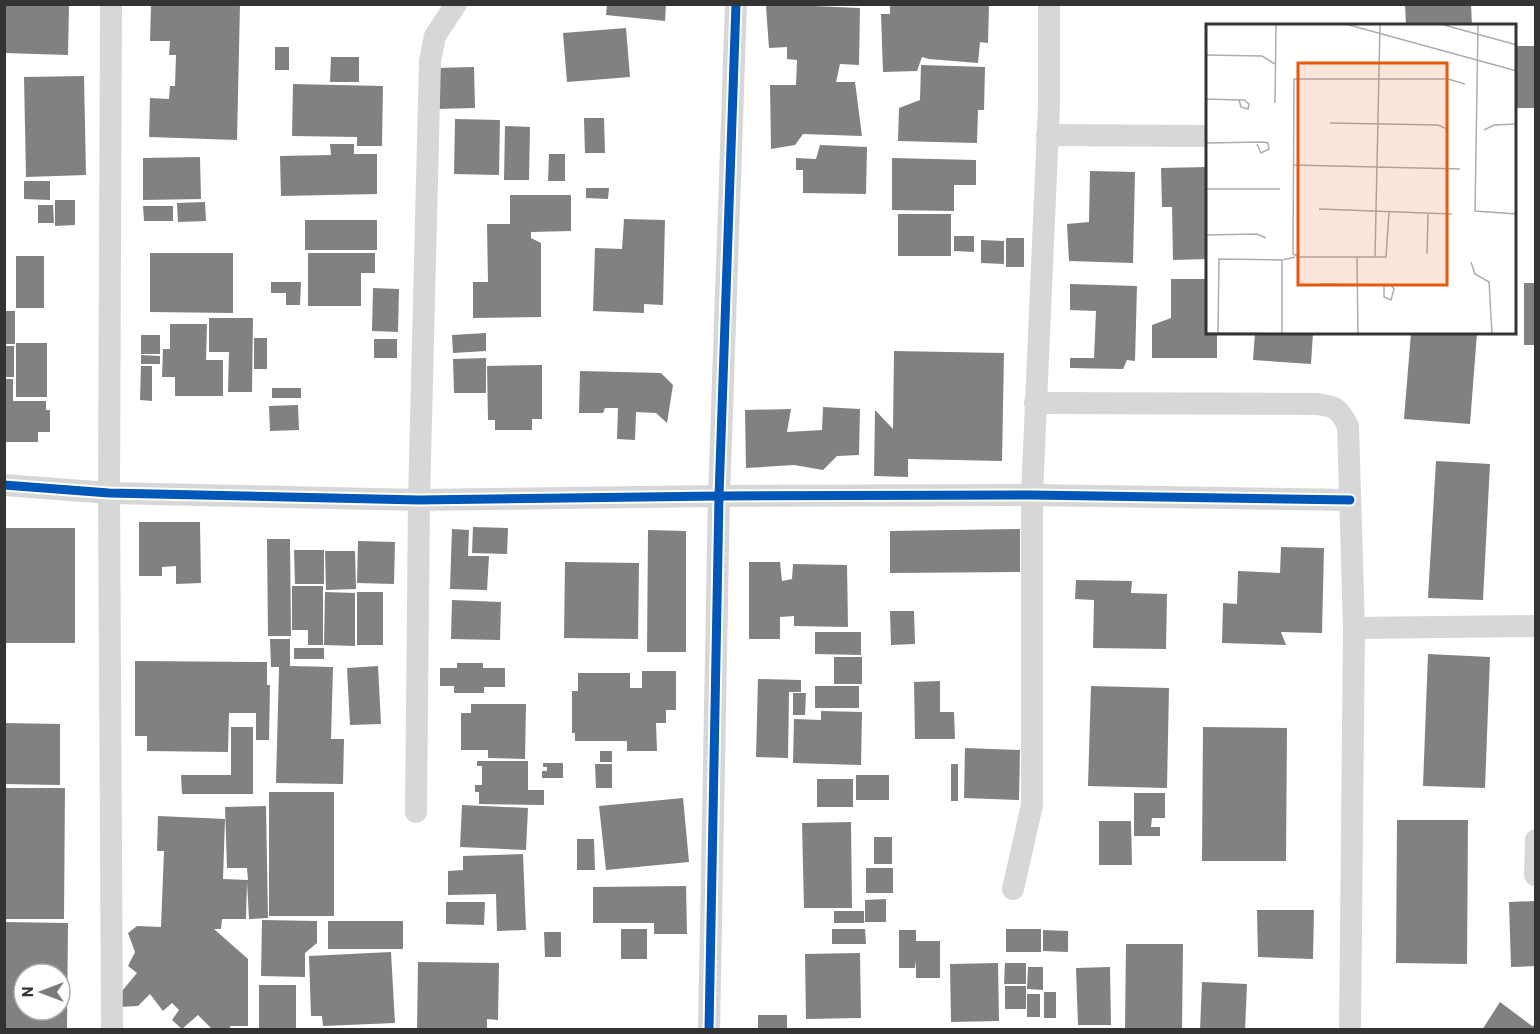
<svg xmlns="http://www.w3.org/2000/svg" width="1540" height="1034" font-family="Barlow,sans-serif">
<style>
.building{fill:#818181;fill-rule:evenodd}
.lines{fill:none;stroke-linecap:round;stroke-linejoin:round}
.street{stroke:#d7d7d7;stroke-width:22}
.cycleway-casing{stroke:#fff;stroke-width:13}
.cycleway{stroke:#0057b8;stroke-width:9}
.inset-road{fill:none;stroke:#adadad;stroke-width:1.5}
.view{fill:#e8590c;fill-opacity:0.15;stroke:#e8590c;stroke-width:3}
.inset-edge{fill:none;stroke:#333;stroke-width:3}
</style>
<rect width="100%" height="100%" fill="#fff"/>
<g class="building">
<path d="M4 4H69L68 55 4 53Z"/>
<path d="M151 4H240L237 140 149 137 150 98 169 99 170 86H175L176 55H169L170 41H150Z"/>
<path d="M607 4H666L665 21 606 15Z"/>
<path d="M768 4 860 8 859 65 840 64 836 82H855L862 136 803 134 795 145 771 149 770 85H796L797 60 787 59V47L769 48 766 7Z"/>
<path d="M890 4H989L988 43 980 42 978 63 929 59 922 57 917 71 883 72 881 14H890Z"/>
<path d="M1405 4H1471L1472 26H1406Z"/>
<path d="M626 28 630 77 567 82 563 33Z"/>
<rect x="1514" y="46" width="22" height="62"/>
<rect x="275" y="47" width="14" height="23"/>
<path d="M331 57H359V82H330Z"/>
<path d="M921 65 985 67 984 110H978L977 143 898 141 899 108 920 100Z"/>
<path d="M474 67 475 108 436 109 435 68Z"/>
<path d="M84 76 86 175 26 177 24 77Z"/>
<path d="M293 84 383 86 382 146H357V137L292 136Z"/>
<path d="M584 118H604L605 153H585Z"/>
<path d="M455 119 500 120 499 175 454 174Z"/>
<path d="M505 126 530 127 529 180H504Z"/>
<path d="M330 144H354V154H377V194L281 196 280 156 331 155Z"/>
<path d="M820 145 867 147 866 194 803 193V170H796V158L816 159Z"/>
<path d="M549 154H565V181H548Z"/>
<path d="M200 157 201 199 143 200V158Z"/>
<path d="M892 158 976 160V185H954V211L892 210Z"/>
<path d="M1207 167V259L1173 260 1172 207H1162L1161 168Z"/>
<path d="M1090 171 1135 172 1133 263 1069 261 1067 224 1089 222Z"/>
<path d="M24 181H50V200L24 199Z"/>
<path d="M586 188H609L608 199 586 198Z"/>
<path d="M510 195H571V231L531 232V238L541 243V317L473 318V282H488L487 224H510Z"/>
<path d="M55 200H75V225L55 226Z"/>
<path d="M205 202 206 221 178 222 177 203Z"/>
<path d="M38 205H53L54 223H38Z"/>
<path d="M143 206H173V221H144Z"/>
<rect x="898" y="214" width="53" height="42"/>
<path d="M624 219 665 220 663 305 644 304V313L593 311 595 248 622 249Z"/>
<rect x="305" y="220" width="72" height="30"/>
<path d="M954 236H974V252L954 251Z"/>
<rect x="1006" y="238" width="18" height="29"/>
<path d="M981 240 1004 241V264L981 263Z"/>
<path d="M150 253H233V313L150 312Z"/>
<path d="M308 253H375V273H361V306H308Z"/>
<rect x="16" y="256" width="28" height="52"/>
<path d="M1171 279H1207V333H1217V358H1152V325L1171 318Z"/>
<path d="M271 282H301L300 305H286V293H271Z"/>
<rect x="1524" y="283" width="12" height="62"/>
<path d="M1070 284 1137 286 1135 361 1127 360 1123 369 1070 368V358H1094L1096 311 1070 310Z"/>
<path d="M373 288 399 289 398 332 372 331Z"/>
<rect x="4" y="311" width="11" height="33"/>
<path d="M209 318H253L252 392H228L229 352H209Z"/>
<path d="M170 324H207L206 360H223V396H175V377H162L163 349H170Z"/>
<path d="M486 333V351L453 353 452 335Z"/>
<path d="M1255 333H1313L1311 364 1253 360Z"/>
<path d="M1411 333H1477L1470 424 1404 419Z"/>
<rect x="141" y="335" width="19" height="19"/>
<rect x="254" y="338" width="13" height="31"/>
<rect x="374" y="339" width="23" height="19"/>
<rect x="16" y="343" width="31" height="54"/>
<rect x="4" y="346" width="10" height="31"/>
<path d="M894 351 1004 353 1002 461 908 459V477L874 476 875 410 893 429Z"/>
<path d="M141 355 160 356V364H141Z"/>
<path d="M486 358V393H454L453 359Z"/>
<path d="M542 365V419H532V430H495V420H488L487 366Z"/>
<path d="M141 366H152V401L140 400Z"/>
<path d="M580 371 661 373 673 385 667 423 656 413 636 412 635 440 617 439 618 408H605L603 413H579Z"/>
<path d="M4 379H13V401H46V410H50V432H38V442H4Z"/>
<rect x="272" y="388" width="29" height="10"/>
<path d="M298 405 299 430 270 431 269 406Z"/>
<path d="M823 407 860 409 859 455 837 456 823 470 794 465 746 468 745 410 791 409 787 432 822 430Z"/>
<path d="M1436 461 1490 464 1483 600 1428 598Z"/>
<path d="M139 522H200L201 583 176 584V566L162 567V576H139Z"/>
<path d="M473 527 508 528 507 554 472 553Z"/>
<rect x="4" y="528" width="71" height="115"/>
<path d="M452 529 469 530 468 556H489L487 590 450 589Z"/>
<path d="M1020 529V572L890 573V531Z"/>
<path d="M648 530 686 531V652H647Z"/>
<path d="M267 539H290L291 636H268Z"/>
<path d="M358 541 395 542 394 584 357 583Z"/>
<path d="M1281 547 1324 548 1322 633 1281 632 1286 645 1222 643 1223 603 1237 604 1238 571 1280 573Z"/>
<path d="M294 550H324V584H295Z"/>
<path d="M325 551H355L356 589 326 590Z"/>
<path d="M565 562 639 563 638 639 564 638Z"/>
<path d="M749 562H780L782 581 792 579 793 564 847 565 848 627 794 626V616L780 617V639H749Z"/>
<path d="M1076 580 1132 581 1131 593 1167 594 1166 649 1093 648 1094 600 1075 599Z"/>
<path d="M292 586H323V645H308V630H292Z"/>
<path d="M325 592 355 593V646L324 645Z"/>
<rect x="357" y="592" width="26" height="53"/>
<path d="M452 600 501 602 500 640 451 639Z"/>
<path d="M890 611H914L915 644 891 645Z"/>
<path d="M815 632H861V655L815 654Z"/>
<path d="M270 639H290V666L333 667 331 739H344L343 784 276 783 279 667H271Z"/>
<rect x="294" y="648" width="30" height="11"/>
<path d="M1428 654 1490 657 1485 788 1423 786Z"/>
<rect x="834" y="657" width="28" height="27"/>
<path d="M135 661 267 662V685H270L269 740H256V713H229L228 752 147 751V736H135Z"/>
<path d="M457 663H483V668H505V687H484V693H454V686H440V668H457Z"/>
<path d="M378 666 381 724 350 725 347 668Z"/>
<path d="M642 671H676V710H666V723H656L657 751H627V741H575V733H572V691H578V673H630V688H642Z"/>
<path d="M758 679 801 680V692H789L788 758 756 757Z"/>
<path d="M940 681V712H954L955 739H915L914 682Z"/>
<rect x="815" y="686" width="44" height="22"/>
<path d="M1091 686 1169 688 1167 788 1088 786Z"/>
<path d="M793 693H806L805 715H793Z"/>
<path d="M471 704H526L525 759 488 758V750H461V713H471Z"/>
<path d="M821 711 862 712 861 765 793 763 794 719 821 720Z"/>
<path d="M4 723 60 724V785L4 784Z"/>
<path d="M231 727H253V794H182L181 775H231Z"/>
<path d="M1203 727 1287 728 1286 861H1202Z"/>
<path d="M965 748 1020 750 1019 800 964 798Z"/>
<rect x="600" y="751" width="12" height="11"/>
<path d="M477 761H528V790H544V805L479 804V792H475V785H482V766H477Z"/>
<path d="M543 763H563V778H542V771H547V767H543Z"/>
<path d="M595 764H612V788H596Z"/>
<rect x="951" y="764" width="7" height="37"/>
<rect x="856" y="775" width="33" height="25"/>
<rect x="817" y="779" width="36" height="28"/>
<path d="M4 788H65L64 919H4Z"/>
<rect x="269" y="792" width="65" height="124"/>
<path d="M1134 793H1165V818H1152L1151 827H1160V836H1134Z"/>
<path d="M683 798 689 862 606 870 599 806Z"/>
<path d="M462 805 528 808 526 850 460 847Z"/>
<path d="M266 806 268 918 249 919 247 882 246 919H222L221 929H214L248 959V1026H230V1030H213L198 1015 182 1029 172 1020 179 1010 172 1003 163 1011 150 994 138 1006 120 1007 122 991 137 973 128 966 135 952 128 933 137 926 161 927 164 851H157L158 816 225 819 223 879 248 880 247 868H227L225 807Z"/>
<path d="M1397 820H1468L1467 964 1396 963Z"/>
<path d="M1099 821H1131L1132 865H1099Z"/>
<path d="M851 822 852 908H804L802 823Z"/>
<rect x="874" y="837" width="18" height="27"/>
<path d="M577 839H594L595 870H577Z"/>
<path d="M523 854 526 930 497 931 496 894 448 895V871L463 870V856Z"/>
<rect x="866" y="868" width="27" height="25"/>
<path d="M686 886 687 934H654V923H593V887Z"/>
<path d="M886 899V922H865V900Z"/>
<path d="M1536 901V966L1511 967 1509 902Z"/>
<path d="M446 902H485L484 925 446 924Z"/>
<path d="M1257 910H1314L1313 959 1258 957Z"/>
<rect x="834" y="911" width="30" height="12"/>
<path d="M262 920 317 921V943L305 953V977L261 976Z"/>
<rect x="328" y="921" width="75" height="28"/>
<path d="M4 922 68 923 67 1030H4ZM24 974H60V1010H24Z"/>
<rect x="621" y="929" width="26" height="30"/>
<path d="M832 929H865L866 944H832Z"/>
<rect x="1006" y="929" width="35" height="23"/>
<path d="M899 930H916V941H940V978H916V960L915 968H899Z"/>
<path d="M1043 930 1068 931V952L1043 951Z"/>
<path d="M544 932H561V957H545Z"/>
<path d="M1126 944H1183L1182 1030H1125Z"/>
<path d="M391 952 395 1023 323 1026 322 1016H311L309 956Z"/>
<path d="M860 953 861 1018 806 1019 805 954Z"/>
<path d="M418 962 499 963 498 1020 487 1019V1030H417Z"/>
<path d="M998 963 999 1021 951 1022 950 964Z"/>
<path d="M1005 963H1026V984H1004Z"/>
<path d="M1028 967H1043V990L1027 989Z"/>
<path d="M1110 967 1111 1025H1078L1076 968Z"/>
<path d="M1202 982 1247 984 1245 1030H1200Z"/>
<rect x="259" y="985" width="37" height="45"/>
<rect x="1005" y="986" width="21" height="23"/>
<rect x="1044" y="992" width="12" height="26"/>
<rect x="1027" y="994" width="13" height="23"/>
<path d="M1500 1002 1532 1026 1536 1025V1030H1482Z"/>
<rect x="758" y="1015" width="29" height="15"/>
</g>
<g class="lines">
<g class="street">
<path d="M111 4 109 493 112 1030"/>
<path d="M1047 135 1207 136"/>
<path d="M1035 403 1317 404C1336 406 1339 409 1348 426L1354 628 1350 1030"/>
<path d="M4 485 109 493 419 500 719 496 1032 495 1350 500"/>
<path d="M1354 628 1536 626"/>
<path d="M416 812 419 500 430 61 435 36 456 4"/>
<path d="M1535 875 1536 840"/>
<path d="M1013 889 1032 805V495L1049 105V4"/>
<path d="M709 1030 719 496 736 4"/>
</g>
<defs>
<g id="cycleway">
<path d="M4 485 109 493 419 500 719 496 1032 495 1350 500"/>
<path d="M709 1030 719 496 736 4"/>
</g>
</defs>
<use href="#cycleway" class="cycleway-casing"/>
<use href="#cycleway" class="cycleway"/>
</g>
<g transform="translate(1206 24)">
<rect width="310" height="310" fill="#fff"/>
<path class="inset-road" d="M143 1 311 47M238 1 311 21M272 1 269 187 311 190M0 31 56 32 69 40M0 75 33 76H38L43 80 42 85 35 83 33 76M69 79 70 1M124 99 232 101 241 105M278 106 288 101 311 100M0 119 57 118 62 119 63 125 55 129 51 120M87 141 254 145M0 165H74M113 185 246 190M183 188 180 233H93L87 230 88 55H242L259 60M0 211 51 210 60 214M221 230 222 190M169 233 174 1M151 234 152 310M265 238 269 250 283 258 286 310M115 260 185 261 188 265 185 276 178 273V261M0 309 132 310M12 309 13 235 76 236M76 309V236L89 233"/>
<path class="view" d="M92 39H241V261H92Z"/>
<rect width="310" height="310" class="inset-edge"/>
</g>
<rect width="1540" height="1034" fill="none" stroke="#333333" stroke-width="12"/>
<g transform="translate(42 992) rotate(270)"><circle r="28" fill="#ffffff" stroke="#adadad" stroke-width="1.5"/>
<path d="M0-4.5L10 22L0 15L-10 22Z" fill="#7a7a7a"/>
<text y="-9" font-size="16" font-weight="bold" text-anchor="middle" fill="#333333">N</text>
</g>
</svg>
